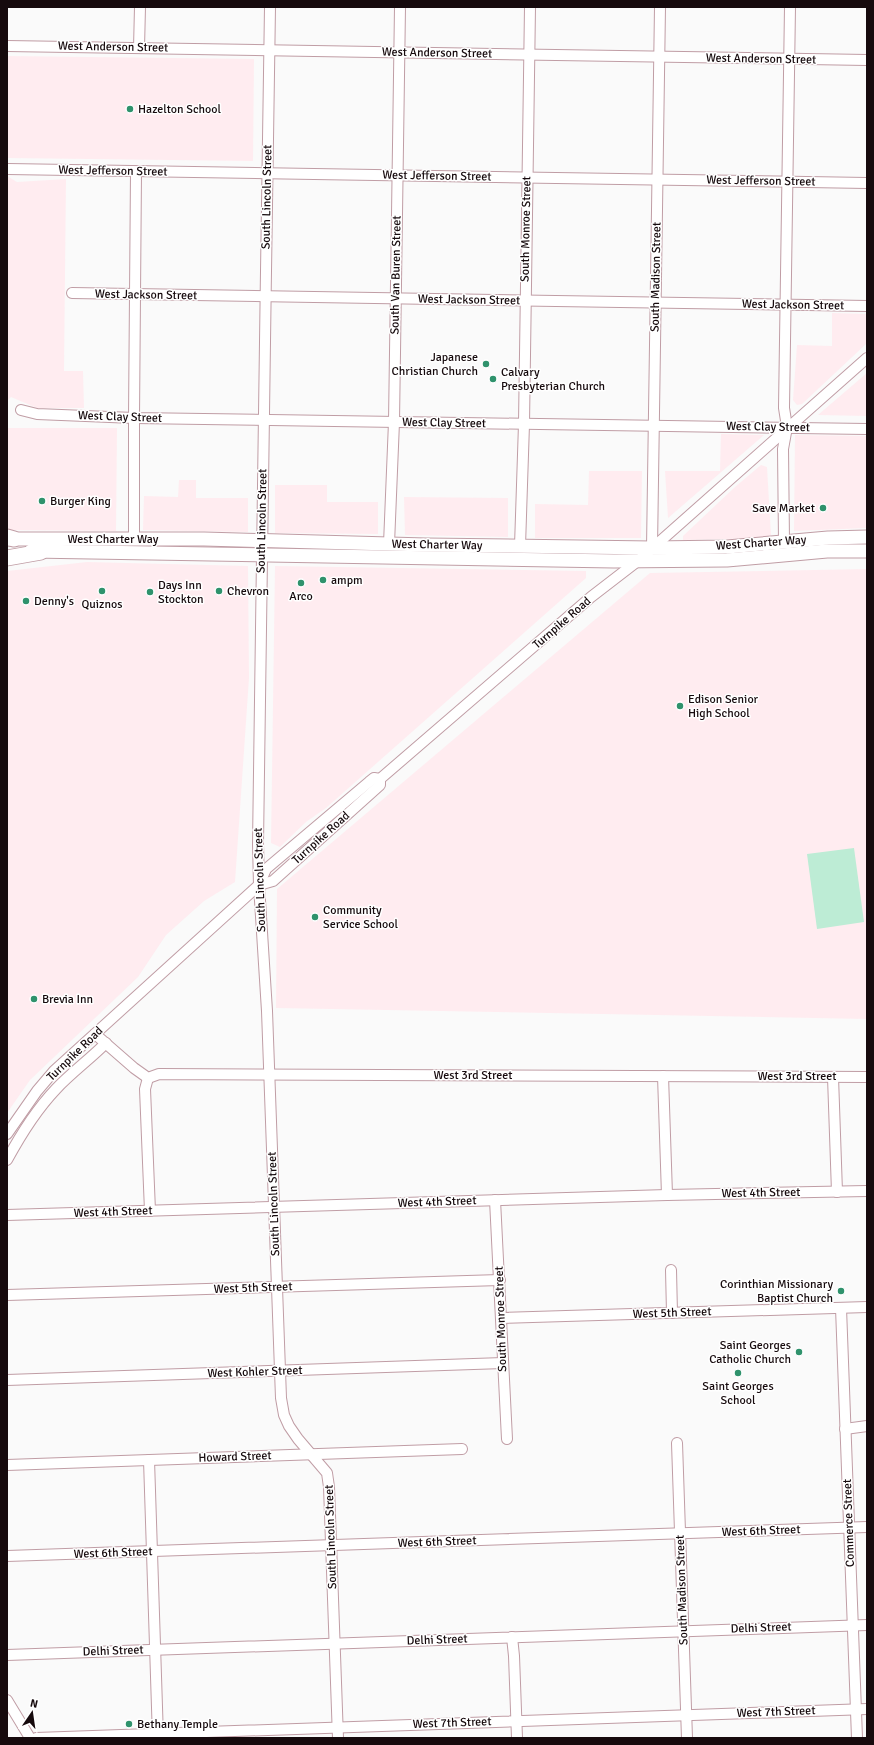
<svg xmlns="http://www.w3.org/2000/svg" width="874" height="1745" font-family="Signika,sans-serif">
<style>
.built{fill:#ffecf0}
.green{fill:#bdecd5}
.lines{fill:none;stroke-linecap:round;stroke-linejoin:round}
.minor-casing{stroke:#c09da5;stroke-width:12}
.major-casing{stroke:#c09da5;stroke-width:15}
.highway-casing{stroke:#c09da5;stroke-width:17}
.minor{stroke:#fff;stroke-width:10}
.major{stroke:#fff;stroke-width:13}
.highway{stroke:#fff;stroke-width:15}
.poi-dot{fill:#2f926c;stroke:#fff;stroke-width:1.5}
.labels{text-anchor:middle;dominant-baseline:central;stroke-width:3;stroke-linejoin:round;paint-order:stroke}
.street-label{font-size:12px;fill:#160a0d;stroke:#fff}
.poi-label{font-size:12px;fill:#160a0d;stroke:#fff;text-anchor:start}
</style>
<rect width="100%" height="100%" fill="#fafafa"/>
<g class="built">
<path d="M7 56 254 59 253 161 7 158Z"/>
<path d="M7 176 17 182 66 179 64 371H83L84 408H37L11 397 7 401Z"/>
<path d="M832 313 867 314V343L802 404 797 405 793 400 797 345 832 346Z"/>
<path d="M867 373V416L818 415Z"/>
<path d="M7 428H117L116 531 11 530 7 529Z"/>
<path d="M721 434 764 435 668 518 665 471H720Z"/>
<path d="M795 435 867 436V528L794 531Z"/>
<path d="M761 465 767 467 771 535 767 538 683 540V536L735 487Z"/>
<path d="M589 471H642L641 538H535V504L588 505Z"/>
<path d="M179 480H196V498H248V532L143 530 144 496 178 497Z"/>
<path d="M275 485H327V502H378V534L275 533Z"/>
<path d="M404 497 508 498V537L405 535Z"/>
<path d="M87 562 248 566 249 678 235 882 204 901 166 935 138 977 30 1080 7 1113V571Z"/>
<path d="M275 566 586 571V578L326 808 306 822 280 847 271 843Z"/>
<path d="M867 569V1019L276 1008 277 889 650 573Z"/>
</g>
<path class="green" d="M854 848 864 922 817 929 807 854Z"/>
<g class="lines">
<defs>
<g id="minor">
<path d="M270 7C266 286 261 565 258 844L259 885 267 1011 281 1398 284 1415 289 1426 298 1439 327 1473 329 1487 338 1738"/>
<path d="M7 46 867 60"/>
<path d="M139 48 140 7"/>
<path d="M8 169 867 183"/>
<path d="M72 293 867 306"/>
<path d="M21 410 37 414 134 418 867 429"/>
<path d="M134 539V418L136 172"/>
<path d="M784 541 783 449 787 427 784 408 790 7"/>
<path d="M389 544 394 422 400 7"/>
<path d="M520 546 524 424 530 7"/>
<path d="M652 548 660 7"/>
<path d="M259 885 273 881 380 785V779L591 597 639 560 867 358"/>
<path d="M95 1034 134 1068 148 1078 159 1074 867 1077"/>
<path d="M663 1076 667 1195"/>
<path d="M833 1077 837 1192"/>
<path d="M148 1078 145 1089 150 1211"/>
<path d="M7 1134 37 1091 54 1071 259 885 266 869 369 782 374 778 380 779"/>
<path d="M7 1160C21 1134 36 1110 56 1089 71 1073 90 1059 106 1043"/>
<path d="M495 1200 507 1439"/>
<path d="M7 1215 667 1195 867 1191"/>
<path d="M671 1270 672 1313"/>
<path d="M7 1295 500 1280"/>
<path d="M841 1308 857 1738"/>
<path d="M502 1318 867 1307"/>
<path d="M7 1380 503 1363"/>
<path d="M845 1429 867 1426"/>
<path d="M677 1443 687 1738"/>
<path d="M149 1460 158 1738"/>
<path d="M7 1465 462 1449"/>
<path d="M7 1556 867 1527"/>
<path d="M512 1637 514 1656 517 1738"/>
<path d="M7 1655 867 1625"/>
<path d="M7 1700 30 1738"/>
<path d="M36 1738 867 1709"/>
</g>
<g id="major">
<path d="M7 539H204L426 545 652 548 727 547 828 538 867 537"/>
<path d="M31 551 614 561 727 560 827 551H867"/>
</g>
<g id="highway">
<path d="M7 537 14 539"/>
<path d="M7 558 41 552"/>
</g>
</defs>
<use href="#minor" class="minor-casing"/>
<use href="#major" class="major-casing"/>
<use href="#highway" class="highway-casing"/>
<use href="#minor" class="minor"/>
<use href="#major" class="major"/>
<use href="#highway" class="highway"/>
</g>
<g class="poi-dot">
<circle cx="130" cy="109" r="4"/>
<circle cx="486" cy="364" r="4"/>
<circle cx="493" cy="379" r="4"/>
<circle cx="42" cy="501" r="4"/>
<circle cx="823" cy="508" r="4"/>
<circle cx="323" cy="580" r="4"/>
<circle cx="301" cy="583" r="4"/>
<circle cx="102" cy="591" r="4"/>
<circle cx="219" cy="591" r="4"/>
<circle cx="150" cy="592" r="4"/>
<circle cx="26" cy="601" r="4"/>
<circle cx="680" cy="706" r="4"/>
<circle cx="315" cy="917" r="4"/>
<circle cx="34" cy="999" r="4"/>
<circle cx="841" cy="1291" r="4"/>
<circle cx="799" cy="1352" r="4"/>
<circle cx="738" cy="1373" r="4"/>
<circle cx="129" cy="1724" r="4"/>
</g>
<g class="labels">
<g class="street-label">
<text transform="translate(113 47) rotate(1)">West Anderson Street</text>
<text transform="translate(437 53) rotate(1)">West Anderson Street</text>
<text transform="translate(761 59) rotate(1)">West Anderson Street</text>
<text transform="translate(113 171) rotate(1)">West Jefferson Street</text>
<text transform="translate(437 176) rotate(1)">West Jefferson Street</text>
<text transform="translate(761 181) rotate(1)">West Jefferson Street</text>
<text transform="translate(267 197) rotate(-89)">South Lincoln Street</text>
<text transform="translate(526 229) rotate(-89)">South Monroe Street</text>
<text transform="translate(396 275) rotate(-89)">South Van Buren Street</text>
<text transform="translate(656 277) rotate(-89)">South Madison Street</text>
<text transform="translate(146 295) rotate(1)">West Jackson Street</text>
<text transform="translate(469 300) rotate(1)">West Jackson Street</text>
<text transform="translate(793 305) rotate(1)">West Jackson Street</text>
<text transform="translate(120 417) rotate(2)">West Clay Street</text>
<text transform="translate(444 423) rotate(1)">West Clay Street</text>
<text transform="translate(768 427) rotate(1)">West Clay Street</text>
<text transform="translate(262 521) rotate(-89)">South Lincoln Street</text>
<text x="113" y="539">West Charter Way</text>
<text transform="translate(761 543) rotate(-4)">West Charter Way</text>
<text transform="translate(437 545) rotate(1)">West Charter Way</text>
<text transform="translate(562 623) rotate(-41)">Turnpike Road</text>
<text transform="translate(321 838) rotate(-42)">Turnpike Road</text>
<text transform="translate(260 880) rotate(-92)">South Lincoln Street</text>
<text transform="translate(75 1054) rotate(-44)">Turnpike Road</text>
<text x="473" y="1075">West 3rd Street</text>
<text x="797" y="1076">West 3rd Street</text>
<text transform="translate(761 1193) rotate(-1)">West 4th Street</text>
<text transform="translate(437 1202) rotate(-2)">West 4th Street</text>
<text transform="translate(274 1204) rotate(-92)">South Lincoln Street</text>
<text transform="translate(113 1212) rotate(-2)">West 4th Street</text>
<text transform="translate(253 1288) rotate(-2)">West 5th Street</text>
<text transform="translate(672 1313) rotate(-2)">West 5th Street</text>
<text transform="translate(501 1319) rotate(-92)">South Monroe Street</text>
<text transform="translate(255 1372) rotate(-2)">West Kohler Street</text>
<text transform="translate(235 1457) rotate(-2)">Howard Street</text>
<text transform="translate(849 1523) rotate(-92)">Commerce Street</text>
<text transform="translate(761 1531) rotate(-2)">West 6th Street</text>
<text transform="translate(331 1537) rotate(-92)">South Lincoln Street</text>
<text transform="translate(437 1542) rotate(-2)">West 6th Street</text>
<text transform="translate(113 1553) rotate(-2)">West 6th Street</text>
<text transform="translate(682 1590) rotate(-92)">South Madison Street</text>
<text transform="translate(761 1628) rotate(-2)">Delhi Street</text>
<text transform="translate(437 1640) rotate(-2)">Delhi Street</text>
<text transform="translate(113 1651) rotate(-2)">Delhi Street</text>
<text transform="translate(776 1712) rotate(-2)">West 7th Street</text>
<text transform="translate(452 1723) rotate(-2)">West 7th Street</text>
</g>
<g class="poi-label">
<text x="138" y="109">Hazelton School</text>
<text x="478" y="357" text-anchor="end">Japanese<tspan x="478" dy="14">Christian Church</tspan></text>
<text x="501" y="372">Calvary<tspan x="501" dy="14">Presbyterian Church</tspan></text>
<text x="50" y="501">Burger King</text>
<text x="815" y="508" text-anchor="end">Save Market</text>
<text x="331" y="580">ampm</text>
<text x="158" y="585">Days Inn<tspan x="158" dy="14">Stockton</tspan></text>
<text x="227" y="591">Chevron</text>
<text x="301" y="596" text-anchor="middle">Arco</text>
<text x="34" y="601">Denny's</text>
<text x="102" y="604" text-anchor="middle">Quiznos</text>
<text x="688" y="699">Edison Senior<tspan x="688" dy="14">High School</tspan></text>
<text x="323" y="910">Community<tspan x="323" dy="14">Service School</tspan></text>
<text x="42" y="999">Brevia Inn</text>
<text x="833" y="1284" text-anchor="end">Corinthian Missionary<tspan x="833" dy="14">Baptist Church</tspan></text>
<text x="791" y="1345" text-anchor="end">Saint Georges<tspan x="791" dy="14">Catholic Church</tspan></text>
<text x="738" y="1386" text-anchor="middle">Saint Georges<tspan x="738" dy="14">School</tspan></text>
<text x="137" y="1724">Bethany Temple</text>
</g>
</g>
<rect width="874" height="1745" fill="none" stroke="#160a0d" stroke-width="16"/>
<g transform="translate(32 1713) rotate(13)" stroke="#ffffff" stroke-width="3" paint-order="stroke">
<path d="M0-3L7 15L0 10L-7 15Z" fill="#160a0d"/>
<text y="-6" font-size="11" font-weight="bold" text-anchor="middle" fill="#160a0d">N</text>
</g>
</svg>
